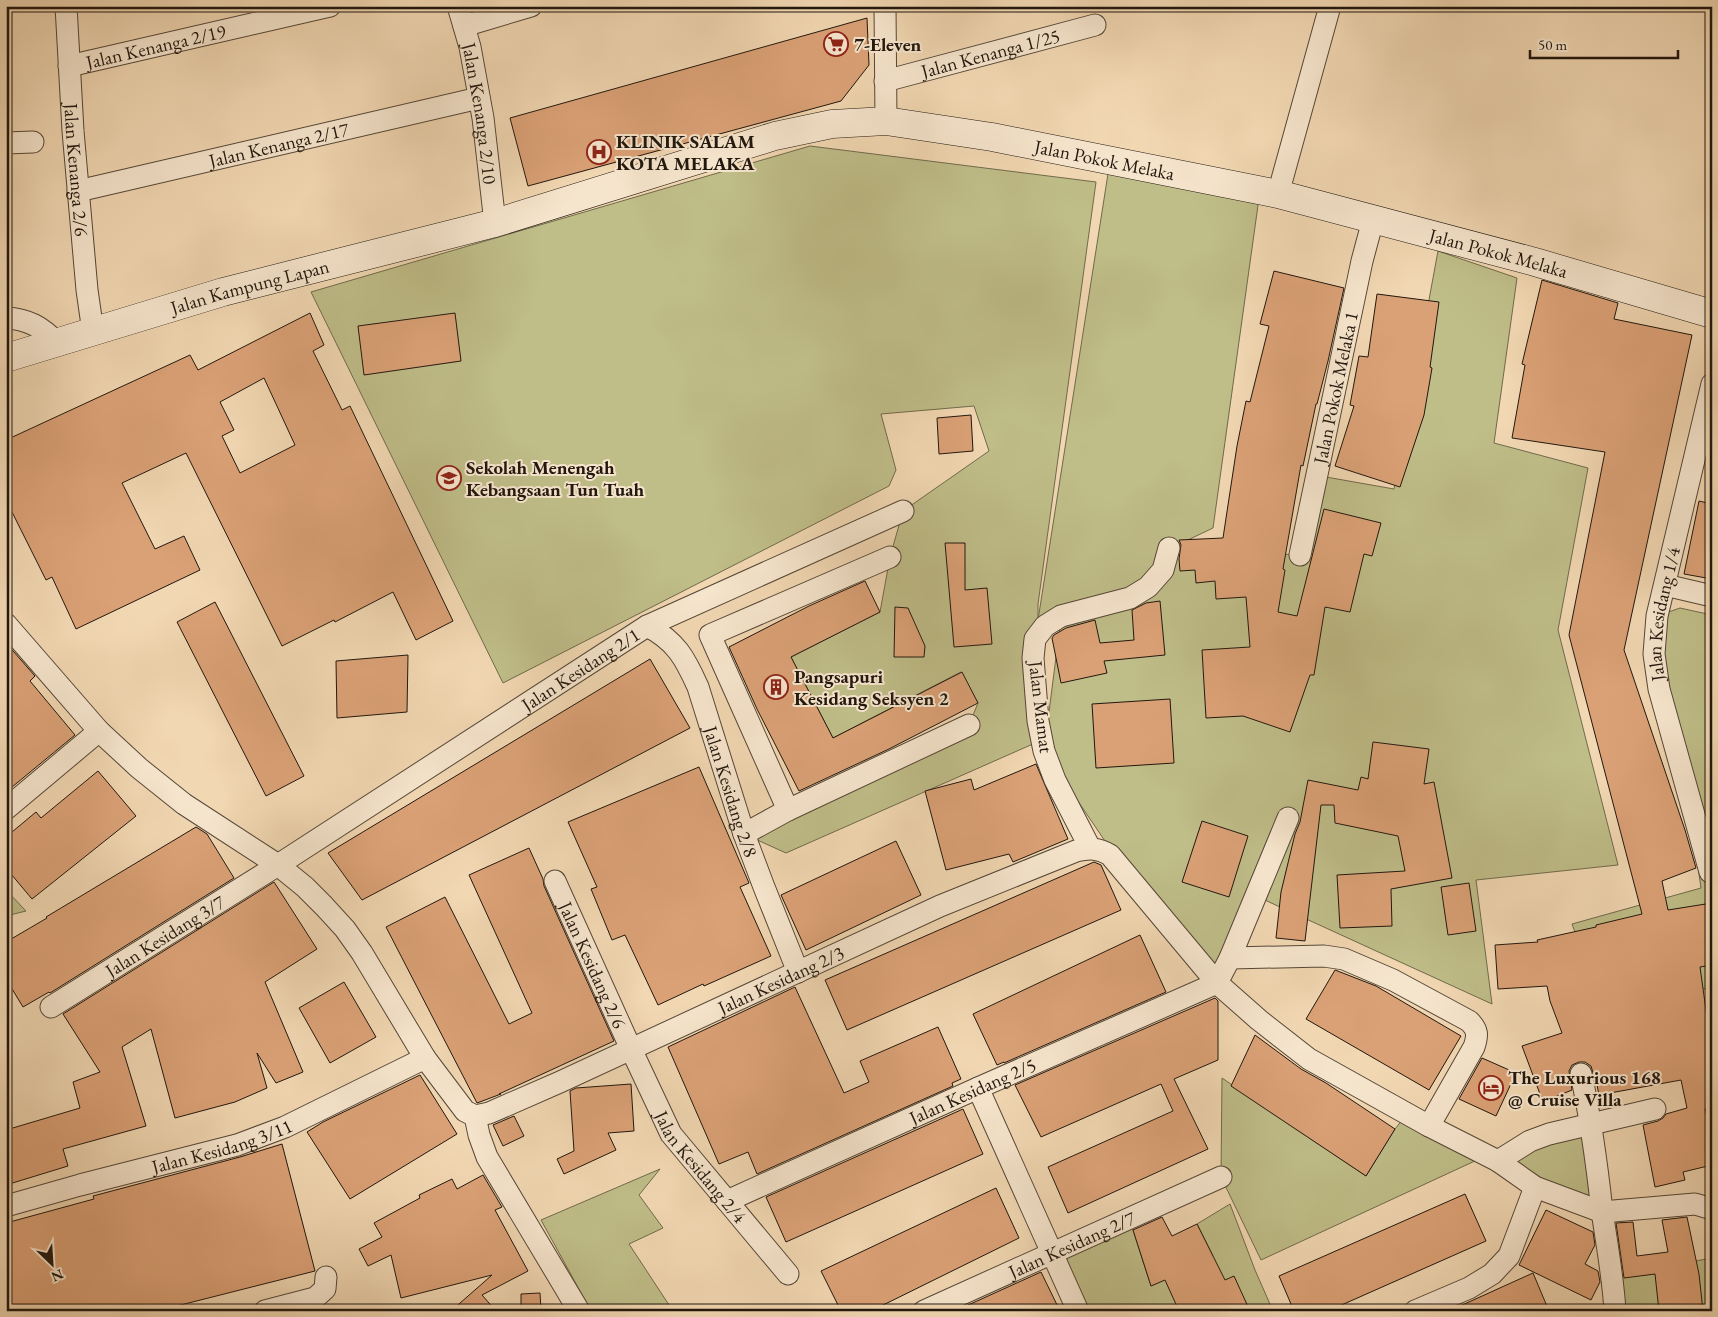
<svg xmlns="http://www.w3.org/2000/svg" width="1718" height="1317" font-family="'EB Garamond',serif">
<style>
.green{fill:#bfbd88;stroke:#706a4b}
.building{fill:#dba176;stroke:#21170e;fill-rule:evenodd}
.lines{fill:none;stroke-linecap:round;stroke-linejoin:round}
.street-casing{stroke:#554737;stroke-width:23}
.secondary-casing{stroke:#21170e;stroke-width:29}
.street{stroke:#f6e5cd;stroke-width:21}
.secondary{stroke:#f6e5cd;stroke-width:28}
.labels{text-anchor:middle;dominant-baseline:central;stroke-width:4;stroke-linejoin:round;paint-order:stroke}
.poi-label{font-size:19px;font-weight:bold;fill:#21170e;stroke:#f6e5cd;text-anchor:start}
.street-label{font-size:19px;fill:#21170e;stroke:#f6e5cd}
</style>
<rect width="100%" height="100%" fill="#f1d7b2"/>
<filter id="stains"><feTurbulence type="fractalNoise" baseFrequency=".004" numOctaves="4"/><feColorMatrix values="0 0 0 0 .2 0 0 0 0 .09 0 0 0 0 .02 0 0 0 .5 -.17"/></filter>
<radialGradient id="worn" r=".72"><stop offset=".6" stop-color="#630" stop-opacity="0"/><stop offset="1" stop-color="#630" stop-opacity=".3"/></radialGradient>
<g class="green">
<path d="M810 146 1096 182 1038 604V620L1110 161 1260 191 1213 528 1171 548 1299 555 1326 477 1394 489 1438 251 1517 278 1494 443 1588 468 1558 630 1618 865 1476 880 1492 1004 1256 896 1217 983 1132 881 1044 751 1061 618 1039 624 1042 740 786 853 744 834 969 725 978 703 961 672 833 738 791 657 880 612 890 557 903 511 989 451 974 406 881 414 896 470 889 486 503 683 311 292Z"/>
<path d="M1680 608 1712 615V992L1575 932 1572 924 1701 888 1688 797 1657 616Z"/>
<path d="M6 890 26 911 6 916Z"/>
<path d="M1222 1078 1366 1176 1395 1129 1403 1119 1477 1160 1261 1260 1221 1177Z"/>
<path d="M1592 1125 1602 1210 1498 1161Z"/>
<path d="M660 1169 639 1195 663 1228 629 1244 673 1311H591L541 1220Z"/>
<path d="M1230 1204 1255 1270 1273 1311H1078L1052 1253 1131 1224 1151 1286 1213 1256 1197 1224Z"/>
<path d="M1712 1258V1311H1615L1613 1276Z"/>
</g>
<g class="building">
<path d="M867 18 869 65 841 101 528 186 510 118Z"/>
<path d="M1274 271 1344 288 1328 361 1317 404H1316L1303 466 1301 465 1283 569 1285 570 1278 612 1297 616 1324 509 1381 523 1372 556 1364 554 1350 612 1325 607 1314 675H1310L1290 732 1243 716 1206 718 1202 650 1250 647 1246 597 1216 599 1215 581 1196 583 1195 570 1180 571 1179 559 1181 545 1179 540 1223 538 1237 446 1246 401 1250 402 1269 326 1260 324Z"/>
<path d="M1542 280 1618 303 1614 319 1692 335 1624 650 1685 830 1696 868 1662 881 1668 910 1712 903V932H1707L1712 965 1700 967 1712 1053V1108L1705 1109 1712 1138V1165L1683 1172 1685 1180 1655 1187 1643 1125 1658 1121 1663 1118 1666 1114 1687 1108 1681 1080 1599 1095 1596 1080H1595L1591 1066 1585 1062H1579L1572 1065 1569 1071 1572 1090 1543 1102 1522 1046 1562 1033 1550 1001 1547 986 1498 989 1495 945 1538 942 1537 940 1596 927V925L1642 914 1569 635 1605 452 1512 438 1525 365 1522 364Z"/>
<path d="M1377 294 1439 302 1430 367 1432 368 1424 415 1400 487 1335 466 1354 406 1350 405 1359 356 1368 357Z"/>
<path d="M310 313 324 345 313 351 342 410 350 406 453 621 416 640 393 592 335 622 334 620 282 646 186 453 122 483 155 549 184 536 200 570 76 629 52 577 46 580 6 500V440L190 355 198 370ZM264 378 295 445 240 473 222 436 234 430 220 402Z"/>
<path d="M455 313 461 361 364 375 358 326Z"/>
<path d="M971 415 973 451 939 454 937 418Z"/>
<path d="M1699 501 1712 504V579L1684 574Z"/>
<path d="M945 543H965V590L987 588 992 644 954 647Z"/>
<path d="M865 581 880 612 791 657 833 738 962 672 978 703 889 749 799 791 757 709 729 647 809 606Z"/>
<path d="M1160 601 1165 655 1104 661 1107 673 1061 683 1052 638 1054 635 1066 628 1095 620 1100 643 1134 640 1132 610 1146 603Z"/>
<path d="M215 602 304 776 266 796 177 622Z"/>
<path d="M895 607 908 608 925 646 924 657H894Z"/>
<path d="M6 643 35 676 30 681 75 735 6 792Z"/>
<path d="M408 655 407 712 337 718 336 661Z"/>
<path d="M650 659 690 728 362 900 328 853Z"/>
<path d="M1170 699 1174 763 1096 768 1092 704Z"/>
<path d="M1373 742 1429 749 1424 784 1434 782 1452 878 1391 889 1392 926 1340 928 1337 875 1405 871 1398 836 1335 823 1334 805H1321L1305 941 1276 938 1281 892 1295 834 1300 822 1308 780 1358 790 1361 777 1368 779Z"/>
<path d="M1036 764 1068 839 1013 862 1009 854 946 870 925 791 971 779 974 790Z"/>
<path d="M699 767 749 883 740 887 771 956 704 986 703 984 658 1005 625 935 612 940 591 889 597 887 568 822Z"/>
<path d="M98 771 136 816 32 899 6 868V837L36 812 41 818Z"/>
<path d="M1202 821 1248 836 1229 897 1182 882Z"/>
<path d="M196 827 207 834 234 878 50 993 49 992 23 1007 6 979V942L47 918 46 917Z"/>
<path d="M896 841 921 895 806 950 781 895Z"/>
<path d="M529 848 543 879 544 886 614 1041 499 1094H501L477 1103 386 927 445 897 509 1024 532 1013 469 875Z"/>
<path d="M1094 862 1101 865 1121 910 847 1030 825 980Z"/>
<path d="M274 882 317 949 265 982 303 1072 276 1083 257 1053 267 1088 235 1102 175 1118 151 1029 122 1047 146 1126 63 1149 68 1166 6 1185V1130L80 1108 73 1082 100 1072 63 1014Z"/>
<path d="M1469 883 1476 931 1448 935 1441 887Z"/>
<path d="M1140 935 1166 992 1004 1063V1062L997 1065 973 1014Z"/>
<path d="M1335 970 1376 986 1461 1036 1429 1090 1306 1019Z"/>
<path d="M344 982 376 1037 330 1063 299 1008Z"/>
<path d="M795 987 844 1093 869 1082 860 1061 938 1027 961 1079 952 1083 953 1086 757 1174 748 1152 719 1164 668 1047Z"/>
<path d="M1215 998 1218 1001V1060L1174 1079 1208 1149 1068 1213 1048 1167 1173 1111 1161 1084 1041 1137 1015 1085Z"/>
<path d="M1255 1035 1301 1069 1326 1083 1395 1129 1366 1176 1231 1086Z"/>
<path d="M1482 1058 1516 1073 1496 1116 1459 1099Z"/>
<path d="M420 1075 457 1134 350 1199 307 1132 323 1122Z"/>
<path d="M631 1084 634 1131 608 1133 616 1150 564 1174 557 1159 574 1151 570 1091 576 1088Z"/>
<path d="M963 1109 983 1154 786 1242 766 1197Z"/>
<path d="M514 1116 524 1136 503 1146 493 1125Z"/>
<path d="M282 1144 315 1271 157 1311H6V1223L94 1199 93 1196 240 1157Z"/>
<path d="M483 1175 502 1207 495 1210 528 1271 482 1295 496 1311H451L492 1275 401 1298 391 1255 368 1266 359 1249 382 1237 374 1223 420 1198 419 1195 452 1179 457 1189Z"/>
<path d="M996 1188 1019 1238 871 1311H841L821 1271Z"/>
<path d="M1465 1194 1486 1241 1328 1311H1294L1279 1276Z"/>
<path d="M1546 1210 1593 1232 1595 1245 1585 1264 1598 1271 1600 1282 1591 1300 1519 1265Z"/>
<path d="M1162 1217 1172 1236 1197 1224 1225 1280 1234 1276 1250 1311H1179L1165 1280 1151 1286 1133 1230Z"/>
<path d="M1687 1217 1699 1274 1703 1311H1659L1655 1274 1624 1278 1616 1223 1633 1222 1637 1256 1668 1252 1662 1220Z"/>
<path d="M1041 1272 1060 1311H955Z"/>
<path d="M1533 1273 1549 1311H1449Z"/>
<path d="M540 1293 541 1311H521V1294Z"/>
</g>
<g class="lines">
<defs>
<g id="street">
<path id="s1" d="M66 6 73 131 87 290 93 332"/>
<path id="s2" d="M458 6 470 47 483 118 495 223"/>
<path d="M885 6 886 121"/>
<path d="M464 26 531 6"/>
<path id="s3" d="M69 66 330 6"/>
<path id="s4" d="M885 81 1095 25"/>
<path d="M6 143 33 142"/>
<path id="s5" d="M78 191 479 98"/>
<path d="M1278 194 1330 6"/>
<path d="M6 318C28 319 42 327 57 343"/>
<path id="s6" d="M1300 555 1362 261 1373 220"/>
<path d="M1665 585 1712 596"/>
<path d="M6 624 99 731 139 768 184 804 278 865 305 887 324 906 345 929 362 953 425 1058 465 1111 475 1116 479 1135 487 1157 579 1311"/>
<path id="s7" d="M647 626C676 641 685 658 698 687L744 834 764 887 798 972"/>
<path d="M6 809 99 731"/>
<path d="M788 810 710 635 890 557"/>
<path d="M744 834 788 810 969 725"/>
<path d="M1090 848 1055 780 1044 751 1038 721 1033 658 1035 639 1045 626 1061 616 1130 598 1148 587 1163 570 1169 548"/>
<path id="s8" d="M1710 872 1659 689 1654 654 1657 616 1712 384"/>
<path id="s9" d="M555 881 631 1049 671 1134 788 1274"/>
<path d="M1230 958 1324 956 1344 959 1393 980 1469 1021C1478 1030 1478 1035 1474 1047L1429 1126"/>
<path id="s10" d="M51 1007 278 865 647 626 903 511"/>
<path d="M1581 1074C1591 1120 1597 1165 1602 1211 1607 1245 1613 1277 1615 1311"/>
<path d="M978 1088 1078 1311"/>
<path id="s11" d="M475 1116 489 1113 560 1082 940 906 1076 851C1090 848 1098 848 1110 855L1217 983 1259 1020 1309 1059 1429 1126 1498 1161 1535 1187 1602 1212 1695 1204 1712 1209"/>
<path d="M1498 1161 1530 1141 1549 1134 1655 1109"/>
<path id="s12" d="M727 1201 978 1088 1217 983 1230 958 1288 818"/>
<path id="s13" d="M6 1206 80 1185 237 1145 285 1127 425 1058"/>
<path d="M265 1311 315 1298 325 1289 326 1277"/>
<path id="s14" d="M924 1311 1221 1177"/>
<path d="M1415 1311 1469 1288 1492 1274 1509 1256 1535 1187"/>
</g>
<g id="secondary">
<path id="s15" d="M6 358 223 292 495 223 775 136 832 124 886 121 992 137 1278 194 1535 262 1712 314"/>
</g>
</defs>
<use href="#street" class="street-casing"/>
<use href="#secondary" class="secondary-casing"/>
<use href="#street" class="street"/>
<use href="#secondary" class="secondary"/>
</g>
<defs>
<symbol id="supermarket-ring" viewBox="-11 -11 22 22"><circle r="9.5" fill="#f6e5cd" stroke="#8f2418" stroke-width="1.5"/><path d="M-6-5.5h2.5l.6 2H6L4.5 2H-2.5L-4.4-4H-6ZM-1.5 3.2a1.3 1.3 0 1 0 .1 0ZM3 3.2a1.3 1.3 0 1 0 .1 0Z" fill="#8f2418"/></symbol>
<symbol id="hospital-ring" viewBox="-11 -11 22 22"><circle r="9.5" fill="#f6e5cd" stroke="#8f2418" stroke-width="1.5"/><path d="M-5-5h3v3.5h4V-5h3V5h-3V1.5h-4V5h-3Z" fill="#8f2418"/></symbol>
<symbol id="school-ring" viewBox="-11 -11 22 22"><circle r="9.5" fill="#f6e5cd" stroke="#8f2418" stroke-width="1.5"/><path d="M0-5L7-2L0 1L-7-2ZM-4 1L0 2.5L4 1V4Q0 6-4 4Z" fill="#8f2418"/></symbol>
<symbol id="building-ring" viewBox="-11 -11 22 22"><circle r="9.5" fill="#f6e5cd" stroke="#8f2418" stroke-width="1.5"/><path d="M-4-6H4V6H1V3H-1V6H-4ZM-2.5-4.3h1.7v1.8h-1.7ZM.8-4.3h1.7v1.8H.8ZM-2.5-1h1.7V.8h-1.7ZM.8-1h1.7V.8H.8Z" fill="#8f2418"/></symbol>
<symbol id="hotel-ring" viewBox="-11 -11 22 22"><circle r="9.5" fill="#f6e5cd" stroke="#8f2418" stroke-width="1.5"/><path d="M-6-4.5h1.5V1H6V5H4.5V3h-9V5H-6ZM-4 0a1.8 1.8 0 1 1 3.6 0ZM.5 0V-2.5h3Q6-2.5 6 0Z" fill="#8f2418"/></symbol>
</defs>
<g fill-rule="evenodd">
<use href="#supermarket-ring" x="822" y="30" width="28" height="28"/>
<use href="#hospital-ring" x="585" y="138" width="28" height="28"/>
<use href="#school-ring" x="435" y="464" width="28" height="28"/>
<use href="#building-ring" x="762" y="673" width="28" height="28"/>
<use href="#hotel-ring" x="1477" y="1074" width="28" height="28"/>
</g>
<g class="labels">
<g class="poi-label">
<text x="854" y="44">7-Eleven</text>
<text x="616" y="141">KLINIK SALAM<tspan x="616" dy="22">KOTA MELAKA</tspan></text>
<text x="466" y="467">Sekolah Menengah<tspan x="466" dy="22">Kebangsaan Tun Tuah</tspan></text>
<text x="794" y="676">Pangsapuri<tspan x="794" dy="22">Kesidang Seksyen 2</tspan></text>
<text x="1508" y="1077">The Luxurious 168<tspan x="1508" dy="22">@ Cruise Villa</tspan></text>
</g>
<g class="street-label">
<text stroke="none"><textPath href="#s3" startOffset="89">Jalan Kenanga 2/19</textPath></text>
<text stroke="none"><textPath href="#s4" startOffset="109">Jalan Kenanga 1/25</textPath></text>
<text stroke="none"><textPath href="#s2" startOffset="110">Jalan Kenanga 2/10</textPath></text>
<text stroke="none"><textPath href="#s5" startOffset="206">Jalan Kenanga 2/17</textPath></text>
<text stroke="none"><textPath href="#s15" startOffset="1135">Jalan Pokok Melaka</textPath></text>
<text stroke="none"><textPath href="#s1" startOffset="164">Jalan Kenanga 2/6</textPath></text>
<text stroke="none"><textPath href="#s15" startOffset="1540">Jalan Pokok Melaka</textPath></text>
<text stroke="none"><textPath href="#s15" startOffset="254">Jalan Kampung Lapan</textPath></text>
<text stroke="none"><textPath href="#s6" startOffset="171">Jalan Pokok Melaka 1</textPath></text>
<text stroke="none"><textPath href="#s8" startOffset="266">Jalan Kesidang 1/4</textPath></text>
<text stroke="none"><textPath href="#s10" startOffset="628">Jalan Kesidang 2/1</textPath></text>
<text transform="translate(1041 707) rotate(83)">Jalan Mamat</text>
<text stroke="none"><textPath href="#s7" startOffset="191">Jalan Kesidang 2/8</textPath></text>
<text stroke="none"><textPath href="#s10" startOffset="134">Jalan Kesidang 3/7</textPath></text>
<text stroke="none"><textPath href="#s9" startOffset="92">Jalan Kesidang 2/6</textPath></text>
<text stroke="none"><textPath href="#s11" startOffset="335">Jalan Kesidang 2/3</textPath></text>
<text stroke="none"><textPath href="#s12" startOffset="269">Jalan Kesidang 2/5</textPath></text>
<text stroke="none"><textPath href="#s13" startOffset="224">Jalan Kesidang 3/11</textPath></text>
<text stroke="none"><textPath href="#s9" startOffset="322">Jalan Kesidang 2/4</textPath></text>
<text stroke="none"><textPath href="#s14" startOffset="162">Jalan Kesidang 2/7</textPath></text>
</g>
</g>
<rect width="1718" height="1317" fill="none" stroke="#f1d7b2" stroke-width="25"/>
<rect x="8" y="8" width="1703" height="1302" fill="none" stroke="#21170e" stroke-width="2.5"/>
<rect x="12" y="12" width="1693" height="1292" fill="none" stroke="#21170e"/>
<g transform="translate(52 1264) rotate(155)" stroke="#f6e5cd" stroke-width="4" paint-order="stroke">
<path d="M0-4L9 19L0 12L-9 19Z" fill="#21170e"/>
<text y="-8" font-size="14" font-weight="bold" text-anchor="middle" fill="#21170e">N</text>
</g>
<path d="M1530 50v8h148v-8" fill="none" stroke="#21170e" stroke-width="2.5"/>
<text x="1538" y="50" font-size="15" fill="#21170e" stroke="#f6e5cd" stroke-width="4" paint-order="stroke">50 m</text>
<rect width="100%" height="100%" filter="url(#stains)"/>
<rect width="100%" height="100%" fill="url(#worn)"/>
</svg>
